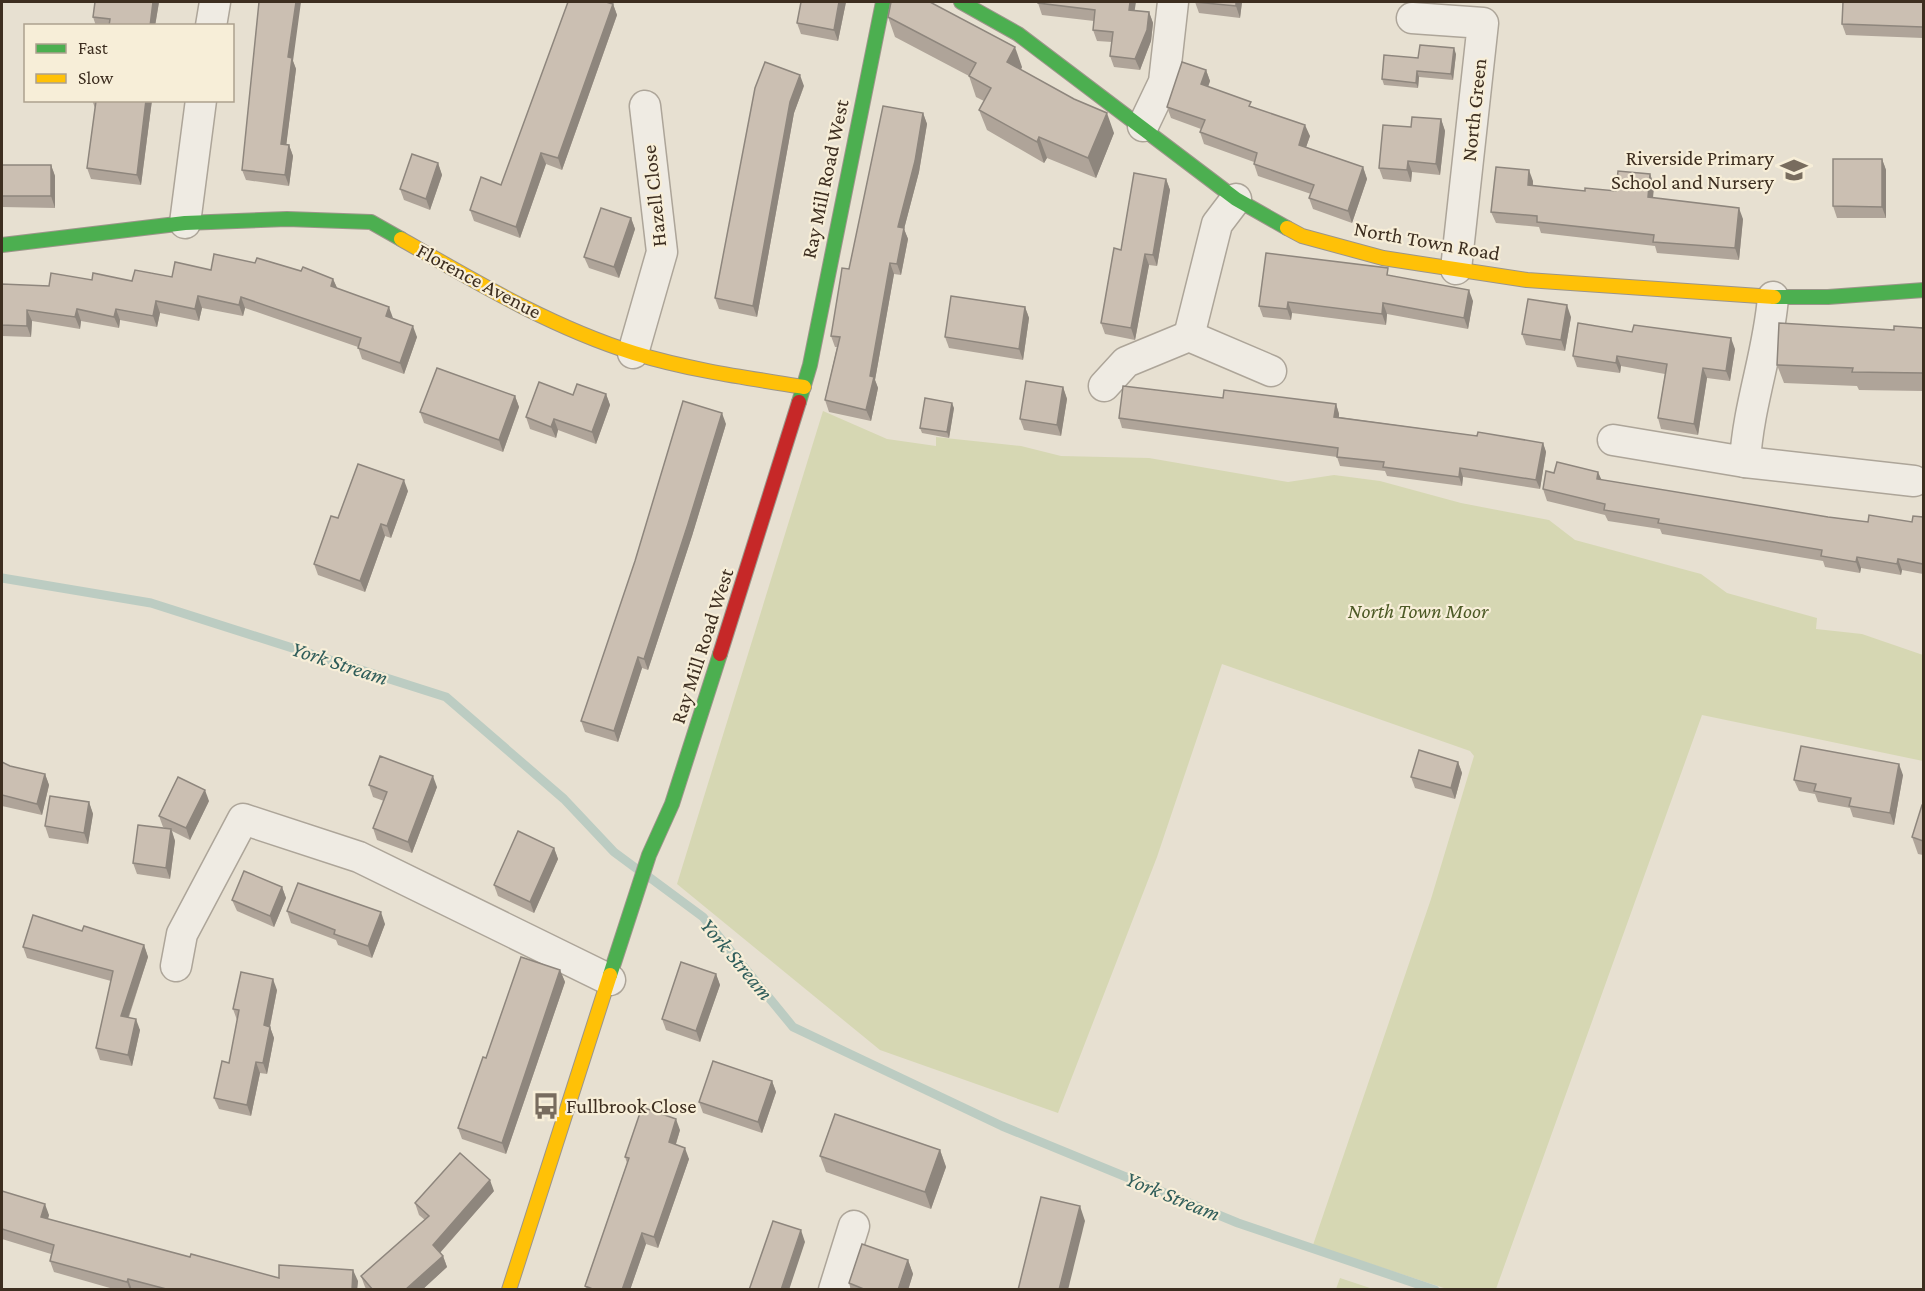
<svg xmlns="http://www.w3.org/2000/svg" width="1925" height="1291" font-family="'Crimson Pro',serif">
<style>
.green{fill:#d6d7b3}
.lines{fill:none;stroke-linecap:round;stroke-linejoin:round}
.stream{stroke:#bcccc2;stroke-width:9}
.street-casing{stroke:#ada599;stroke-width:33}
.fast-casing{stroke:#9c958a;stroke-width:16}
.slow-casing{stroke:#9c958a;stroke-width:16}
.jam-casing{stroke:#9c958a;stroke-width:16}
.street{stroke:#efebe3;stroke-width:30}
.fast{stroke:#4caf50;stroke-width:14}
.slow{stroke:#ffc107;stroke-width:14}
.jam{stroke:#c62828;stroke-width:14}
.wall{fill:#afa499}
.shaded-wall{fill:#8e867d}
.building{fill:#cbbfb2;stroke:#8e867d;stroke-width:1.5}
.labels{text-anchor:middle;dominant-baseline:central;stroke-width:4.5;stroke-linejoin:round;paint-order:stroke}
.street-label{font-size:21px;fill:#3d2e20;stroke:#f7eed8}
.poi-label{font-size:21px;fill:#3d2e20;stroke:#f7eed8;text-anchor:end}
.park-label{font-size:21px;font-style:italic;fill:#4d5a26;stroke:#f7eed8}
.water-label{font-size:22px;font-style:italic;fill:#2f5d5a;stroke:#f7eed8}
</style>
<rect width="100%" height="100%" fill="#e7e0d1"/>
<g class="green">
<path d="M823 411 887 439 936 446V437L1021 446 1061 456 1149 458 1288 482 1334 475 1380 481 1461 503 1549 520 1575 540 1701 574 1727 593 1817 618 1816 629 1862 634 1923 655V761L1702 715 1496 1289H1447L1313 1245 1431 899 1474 756 1470 751 1222 664 1157 857 1058 1113 880 1050 677 884Z"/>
<path d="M1340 1278 1373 1289H1336Z"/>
</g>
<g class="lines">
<g class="stream">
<path d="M2 578 151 603 446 697 564 799 614 852 637 869"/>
<path d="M649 877 703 917 793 1027 1002 1126 1238 1223 1435 1290"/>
</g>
<defs>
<g id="street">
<path d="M1412 18 1483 23 1456 269"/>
<path d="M211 26 215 2"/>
<path d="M1143 126 1164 82 1173 2"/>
<path d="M185 223 201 100"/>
<path d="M1189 336 1217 224 1236 199"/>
<path d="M633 353 662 252 645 106"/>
<path d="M1104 386 1126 362 1189 336 1271 371"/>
<path d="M1613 440 1745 462C1748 405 1769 352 1773 297"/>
<path d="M1745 462 1914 481"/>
<path d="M176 966 182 934 243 819 359 857 610 980"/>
<path d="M834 1290 854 1226"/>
</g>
<g id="fast">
<path d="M961 2 1018 34 1236 199 1287 228"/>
<path d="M2 245 185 223 287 219 371 222 401 239"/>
<path d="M1774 297H1828L1924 290"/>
<path d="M799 402 810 365 883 2"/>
<path d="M610 975 649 855 672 804 720 654"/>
</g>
<g id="slow">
<path d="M1287 228 1302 236 1383 258 1527 280 1774 297"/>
<path d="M401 239C476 282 551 327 634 353 689 370 747 378 804 387"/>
<path d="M509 1290 610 975"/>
</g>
<path id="jam" d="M720 654 799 402"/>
</defs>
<use href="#street" class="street-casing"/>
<use href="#fast" class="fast-casing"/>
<use href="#slow" class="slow-casing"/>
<use href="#jam" class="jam-casing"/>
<use href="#street" class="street"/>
<use href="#fast" class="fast"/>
<use href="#slow" class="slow"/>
<use href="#jam" class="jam"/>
</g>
<g class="wall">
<path d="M95 2H159L155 26H96L93 17Z"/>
<path d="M801 2H846L838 41 801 34 797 23Z"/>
<path d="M1195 2H1242L1240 18 1199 13Z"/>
<path d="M1923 2V38L1846 35 1842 24Z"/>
<path d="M1038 3 1149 12 1153 23 1151 41 1140 70 1114 67 1110 56 1112 42 1097 41 1093 30 1094 21 1042 15Z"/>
<path d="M613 4 617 15 562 170 546 164 520 238 474 221 470 210 501 185Z"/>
<path d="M888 17 1022 67 1021 70 1114 133 1096 178 1047 158 1044 163 987 130 979 110 984 101 976 97 969 76 895 37Z"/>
<path d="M1456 54 1453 80 1419 77 1418 88 1384 85 1382 79 1418 58Z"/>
<path d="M293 61 296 69 286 145H289L293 156 289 186 246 180 242 170Z"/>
<path d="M1206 70 1210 81 1208 87 1252 107 1310 136 1306 147 1363 167 1367 179 1352 223 1313 209 1309 198 1311 194 1258 176 1254 164V162L1204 144 1200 132 1201 129 1171 118 1167 107Z"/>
<path d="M804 86 794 113 757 317 719 309 715 298Z"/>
<path d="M92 100H152L141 185 91 179 87 168 95 108Z"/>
<path d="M923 113 927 124 919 172 904 229 908 239 901 275 894 274 875 380 878 388 871 421 829 412 825 400 837 347H835L831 336Z"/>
<path d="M1441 119 1445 131 1440 175 1412 172 1411 182 1383 179 1379 168 1411 127Z"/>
<path d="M1882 159 1886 170V218H1837L1833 206Z"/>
<path d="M438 163 442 175 430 210 404 200 400 189Z"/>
<path d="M2 165H51L55 176V208L2 207Z"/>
<path d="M1650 174 1654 185 1653 198 1743 219 1739 260 1657 253 1655 246 1541 233 1539 227 1496 223 1491 212 1533 181V186L1585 191H1616Z"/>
<path d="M1166 179 1170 190 1157 266 1149 265 1135 340 1105 334 1101 323 1121 250Z"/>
<path d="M631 218 635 229 619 278 589 268 584 257Z"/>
<path d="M255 263 301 271 333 279 337 288 393 319 417 337 404 374 362 359 358 347 245 308 243 316 202 308 199 321 160 313 157 327 120 320 119 328 81 321 80 329 32 321 31 337 2 336V284L49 286 92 280 132 281 172 277 211 270Z"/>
<path d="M1390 275 1473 301 1468 329 1387 314 1386 325 1292 313 1291 320 1263 317 1259 306Z"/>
<path d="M1025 307 1029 318 1023 360 949 348 945 337Z"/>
<path d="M1571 317 1565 351 1526 345 1522 334Z"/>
<path d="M1923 328V391L1859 390 1857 386 1784 383 1777 365 1894 330Z"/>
<path d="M1735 349 1730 381 1707 378 1698 435 1661 429 1658 418 1665 374 1621 366 1620 373 1577 367 1573 356Z"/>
<path d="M1063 387 1067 399 1061 436 1024 430 1020 419Z"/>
<path d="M606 394 610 405 596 444 558 430 556 438 530 429 526 417 573 395Z"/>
<path d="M515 396 519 407 503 452 424 423 420 412Z"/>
<path d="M1223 398 1336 404 1339 414V417L1477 436 1543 443 1546 452 1540 489 1463 477 1462 486 1387 476 1385 471 1340 466 1337 457 1122 428 1119 418Z"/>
<path d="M954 408 949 438 922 433 920 428Z"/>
<path d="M726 424 692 536 648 670 642 668 618 742 585 732 581 721Z"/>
<path d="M1601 480 1828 517 1868 522H1912L1923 517V574L1902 570 1901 575 1861 568 1860 573 1825 567 1823 561 1662 534 1660 529 1608 521 1605 515 1547 501 1543 489Z"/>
<path d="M408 491 391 538 385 536 365 592 318 575 314 564 338 518Z"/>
<path d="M2 762 10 766 45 774 49 785 42 815 2 806Z"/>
<path d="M1458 762 1462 773 1455 799 1415 788 1411 777Z"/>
<path d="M1903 775 1894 825 1853 817 1850 808 1818 802 1815 794 1799 791 1794 780Z"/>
<path d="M369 785 437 787 412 853 377 840 373 828 384 801 373 797Z"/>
<path d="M209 801 190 840 172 831 175 841 170 879 137 874 133 863 167 829 163 827 159 816Z"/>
<path d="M89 802 93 814 88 844 49 838 45 826Z"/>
<path d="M1923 805V855L1918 854 1912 837Z"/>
<path d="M554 848 558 859 534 913 498 896 494 885Z"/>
<path d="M282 887 286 898 274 927 237 911 232 900Z"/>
<path d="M287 911 385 924 372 958 338 945 336 940 291 923Z"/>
<path d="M82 931 144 945 148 957 129 1017 140 1030 132 1066 100 1060 96 1048 111 981 27 958 23 947Z"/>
<path d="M560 970 565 982 506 1154 462 1139 458 1128 486 1058Z"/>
<path d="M716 974 720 985 700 1042 666 1030 662 1019Z"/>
<path d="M277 990 270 1027 274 1038 267 1074 260 1073 251 1116 219 1109 214 1098 229 1063 237 1020 233 1009Z"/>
<path d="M772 1081 776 1092 762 1133 703 1113 699 1102Z"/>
<path d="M680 1130 676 1144 689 1159 658 1248 646 1244 630 1290H587L585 1286 627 1163 625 1157Z"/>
<path d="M940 1150 946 1167 931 1209 826 1172 820 1156Z"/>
<path d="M2 1191 49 1215 48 1219 190 1257 279 1278 358 1281 357 1290H117L54 1272 50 1261 51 1254 2 1239Z"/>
<path d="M494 1191 440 1253 443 1256 447 1267 422 1290H367L365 1287 361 1276 425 1220 419 1215 415 1203Z"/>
<path d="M908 1260 913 1274 908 1290H851L849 1283Z"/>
</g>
<g class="shaded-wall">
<path d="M153 2H159L155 26H150Z"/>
<path d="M296 2H301L293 61 296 69 285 155 281 144 288 57Z"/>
<path d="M839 2H846L838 41 834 30Z"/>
<path d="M1130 2H1136L1133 21 1129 10Z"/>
<path d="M1236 2H1242L1240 18 1236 6Z"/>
<path d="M613 4 617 15 562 170 558 158Z"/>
<path d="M1149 12 1153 23 1151 41 1140 70 1135 59Z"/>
<path d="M1015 47 1022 67 1014 82 1007 62Z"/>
<path d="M1454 48 1456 54 1453 80 1451 74Z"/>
<path d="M1206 70 1210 81 1205 95 1201 84Z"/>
<path d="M1417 71 1419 77 1418 88 1416 83Z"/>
<path d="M800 75 804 86 794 113 757 317 753 306 790 102Z"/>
<path d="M146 100H152L141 185 137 175Z"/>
<path d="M923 113 927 124 919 172 904 229 908 239 901 275 897 264 898 227Z"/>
<path d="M1107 113 1114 133 1096 178 1088 158Z"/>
<path d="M1441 119 1445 131 1440 175 1436 164Z"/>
<path d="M1305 125 1310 136 1303 156 1299 145Z"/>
<path d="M1039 137 1047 158 1044 163 1037 142Z"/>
<path d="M289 145 293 156 289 186 285 175Z"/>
<path d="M541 153 546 164 520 238 516 227Z"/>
<path d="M1882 159 1886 170V218L1882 207Z"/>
<path d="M1408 161 1412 172 1411 182 1407 170Z"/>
<path d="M438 163 442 175 430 210 426 199Z"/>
<path d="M51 165 55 176V208L51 196Z"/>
<path d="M1363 167 1367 179 1352 223 1348 211Z"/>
<path d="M1529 170 1533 181 1532 197 1528 185Z"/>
<path d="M1650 174 1654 185 1652 208 1648 197Z"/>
<path d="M1166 179 1170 190 1157 266 1153 255Z"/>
<path d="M1739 208 1743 219 1739 260 1735 248Z"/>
<path d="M631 218 635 229 619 278 614 267Z"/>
<path d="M1145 254 1149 265 1135 340 1131 328Z"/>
<path d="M890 263 894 274 875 380 878 388 871 421 866 410 870 376Z"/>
<path d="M333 279 338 290 331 286Z"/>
<path d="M1469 290 1473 301 1468 329 1464 318Z"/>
<path d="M198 296 202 308 199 321 195 309Z"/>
<path d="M241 297 245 308 243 316 239 305Z"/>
<path d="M156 301 160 313 157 327 153 316Z"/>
<path d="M1288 302 1292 313 1291 320 1287 309Z"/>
<path d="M1383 303 1387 314 1386 325 1382 314Z"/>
<path d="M1567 305 1571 317 1565 351 1561 340Z"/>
<path d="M389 307 393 318 386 316Z"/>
<path d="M1025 307 1029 318 1023 360 1019 349Z"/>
<path d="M77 309 81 321 80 329 75 317Z"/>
<path d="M116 309 120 320 119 328 114 317Z"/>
<path d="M27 310 32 321 31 337 27 326Z"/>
<path d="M413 326 417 337 404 374 400 363Z"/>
<path d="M1731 338 1735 349 1730 381 1726 371Z"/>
<path d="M1617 356 1621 366 1620 373 1616 363Z"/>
<path d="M1703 368 1707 378 1698 435 1694 424Z"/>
<path d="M1063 387 1067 399 1061 436 1057 425Z"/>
<path d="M606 394 610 405 596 444 592 432Z"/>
<path d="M515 396 519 407 503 452 499 440Z"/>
<path d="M952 403 954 408 949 438 947 432Z"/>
<path d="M1336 404 1339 414 1338 426 1334 417Z"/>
<path d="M722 413 726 424 692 536 648 670 644 659Z"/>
<path d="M554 419 558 430 556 438 551 427Z"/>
<path d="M1543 443 1546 452 1540 489 1536 480Z"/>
<path d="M1460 468 1463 477 1462 486 1459 477Z"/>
<path d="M1598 472 1603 483 1597 479Z"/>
<path d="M404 480 408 491 391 538 387 526Z"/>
<path d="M381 524 385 536 365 592 360 581Z"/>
<path d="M1857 557 1861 568 1860 573 1856 562Z"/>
<path d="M1898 559 1902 570 1901 575 1897 564Z"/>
<path d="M638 657 642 668 618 742 614 731Z"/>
<path d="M1458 762 1462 773 1455 799 1451 788Z"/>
<path d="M1899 764 1903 775 1894 825 1890 813Z"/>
<path d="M45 774 49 785 42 815 37 804Z"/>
<path d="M433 776 437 787 412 853 408 842Z"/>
<path d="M205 790 209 801 190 840 186 828Z"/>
<path d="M89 802 93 814 88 844 84 833Z"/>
<path d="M171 829 175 841 170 879 166 868Z"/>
<path d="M554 848 558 859 534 913 530 902Z"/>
<path d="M282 887 286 898 274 927 270 916Z"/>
<path d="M381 912 385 924 372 958 368 946Z"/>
<path d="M144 945 148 957 125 1027 121 1016Z"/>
<path d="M560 970 565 982 506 1154 502 1143Z"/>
<path d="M716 974 720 985 700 1042 696 1031Z"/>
<path d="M273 979 277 990 268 1036 264 1025Z"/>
<path d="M136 1019 140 1030 132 1066 128 1055Z"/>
<path d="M270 1027 274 1038 267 1074 263 1063Z"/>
<path d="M256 1062 260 1073 251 1116 247 1105Z"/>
<path d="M772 1081 776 1092 762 1133 758 1122Z"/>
<path d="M676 1119 680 1130 673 1153 669 1142Z"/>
<path d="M685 1148 689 1159 658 1248 654 1237Z"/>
<path d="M940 1150 946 1167 931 1209 925 1192Z"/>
<path d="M490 1180 494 1191 437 1256 433 1245Z"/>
<path d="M45 1204 49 1215 45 1228 41 1217Z"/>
<path d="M1080 1206 1085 1221 1068 1290H1059Z"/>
<path d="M801 1230 805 1242 789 1290H781Z"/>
<path d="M642 1233 646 1244 630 1290H622Z"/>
<path d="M443 1256 447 1267 422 1290H405Z"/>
<path d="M908 1260 913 1274 908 1290H898Z"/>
<path d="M353 1270 358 1281 357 1290H352Z"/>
<path d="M128 1279 132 1290H130L127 1282Z"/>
</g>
<g class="building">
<path d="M95 2H153L150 26H109L110 19 93 17Z"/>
<path d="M259 2H296L288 57 292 58 281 144 289 145 285 175 242 170Z"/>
<path d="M568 2H606L613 4 558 158 541 153 516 227 470 210 481 177 501 185Z"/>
<path d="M801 2H839L834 30 797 23Z"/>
<path d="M891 2H930L1015 47 1007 62 1074 99 1107 113 1088 158 1039 137 1037 142 979 110 991 88 969 76 976 63 888 17Z"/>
<path d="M1038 2H1130L1129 10 1149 12 1147 30 1135 59 1110 56 1113 32 1093 30 1095 10 1038 3Z"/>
<path d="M1195 2H1236V6Z"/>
<path d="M1843 2H1923V27L1842 24Z"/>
<path d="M1420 45 1454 48 1451 74 1417 71 1416 83 1382 79 1384 55 1418 58Z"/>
<path d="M765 62 800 75 790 102 753 306 715 298 755 88Z"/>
<path d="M1182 62 1206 70 1201 84 1251 102 1249 106 1305 125 1299 145 1363 167 1348 211 1309 198 1314 185 1254 164 1257 153 1200 132 1205 120 1167 107Z"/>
<path d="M92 100H146L137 175 87 168 96 101Z"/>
<path d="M883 106 923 113 915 161 898 227 904 228 897 264 890 263 870 376 874 377 866 410 825 400 840 337 831 336 841 275 842 268 849 269Z"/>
<path d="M1412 117 1441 119 1436 164 1408 161 1407 170 1379 168 1383 125 1411 127Z"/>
<path d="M412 154 438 163 426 199 400 189Z"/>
<path d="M1833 159H1882V207L1833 206Z"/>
<rect x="2" y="165" width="49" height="31"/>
<path d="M1496 167 1529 170 1528 185 1585 191V188L1616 191 1618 171 1650 174 1648 197 1739 208 1735 248 1653 242 1654 235 1537 222V216L1491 212Z"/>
<path d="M1134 173 1166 179 1153 255 1145 254 1131 328 1101 323 1114 248 1121 250Z"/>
<path d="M601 208 631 218 614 267 584 257Z"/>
<path d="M1266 253 1388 268 1387 275 1469 290 1464 318 1383 303 1382 314 1288 302 1287 309 1259 306Z"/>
<path d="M214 254 255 263 257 258 301 271 303 267 333 279 331 286 389 307 386 316 413 326 400 363 358 348 361 338 241 297 239 305 198 296 195 309 156 301 153 316 116 309 114 317 77 309 75 317 27 310V326L2 325V284L49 286 51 273 92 280 93 273 132 281 135 270 172 277 175 262 211 270Z"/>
<path d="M951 296 1025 307 1019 349 945 337Z"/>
<path d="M1528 299 1567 305 1561 340 1522 334Z"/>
<path d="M1578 323 1632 332 1634 325 1731 338 1726 371 1703 368 1694 424 1658 418 1667 364 1617 356 1616 363 1573 356Z"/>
<path d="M1779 323 1894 330V326L1923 328V373L1852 372 1853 368 1777 365Z"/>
<path d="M437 368 515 396 499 440 420 412Z"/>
<path d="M1026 381 1063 387 1057 425 1020 419Z"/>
<path d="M539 382 573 395 577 384 606 394 592 432 554 419 551 427 526 417Z"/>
<path d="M1123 386 1223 398 1224 390 1336 404 1334 417 1477 436 1478 432 1543 443 1536 480 1460 468 1459 477 1383 467 1384 462 1337 457 1338 448 1119 418Z"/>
<path d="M925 398 952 403 947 432 920 428Z"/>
<path d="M683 401 722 413 688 524 644 659 638 657 614 731 581 721 635 561Z"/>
<path d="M1557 462 1598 472 1597 479 1828 517 1868 522 1869 515 1912 522 1913 516 1923 517V564L1898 559 1897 564 1857 557 1856 562 1821 556 1822 550 1658 523 1659 519 1604 510 1605 504 1543 489 1546 471 1554 473Z"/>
<path d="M358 464 404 480 387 526 381 524 360 581 314 564 331 516 338 518Z"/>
<path d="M1801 746 1899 764 1890 813 1849 806 1851 798 1814 791 1816 784 1794 780Z"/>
<path d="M1419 750 1458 762 1451 788 1411 777Z"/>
<path d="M380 756 433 776 408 842 373 828 387 792 369 785Z"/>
<path d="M2 762 10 766 45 774 37 804 2 795Z"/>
<path d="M178 777 205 790 186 828 159 816Z"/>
<path d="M50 796 89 802 84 833 45 826Z"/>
<path d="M1922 805H1923V841L1912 837Z"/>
<path d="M138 825 171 829 166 868 133 863Z"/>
<path d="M518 831 554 848 530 902 494 885Z"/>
<path d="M244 871 282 887 270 916 232 900Z"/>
<path d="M298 883 381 912 368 946 334 934 335 930 287 911Z"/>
<path d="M33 915 82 931 84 926 144 945 121 1016 136 1019 128 1055 96 1048 113 971 23 947Z"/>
<path d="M521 957 560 970 502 1143 458 1128 483 1057 486 1058Z"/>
<path d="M681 962 716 974 696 1031 662 1019Z"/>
<path d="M241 972 273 979 264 1025 270 1027 263 1063 256 1062 247 1105 214 1098 222 1061 229 1063 239 1010 233 1009Z"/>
<path d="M713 1061 772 1081 758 1122 699 1102Z"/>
<path d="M642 1107 676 1119 669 1142 685 1148 654 1237 642 1233 622 1290H595L585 1286 629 1158 625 1157Z"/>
<path d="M835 1114 940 1150 925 1192 820 1156Z"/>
<path d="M460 1153 490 1180 433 1245 443 1256 405 1290H373L361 1276 429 1216 415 1203Z"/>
<path d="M2 1191 45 1204 41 1217 190 1257 191 1254 279 1278V1265L353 1270 352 1290H170L128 1279 127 1282 50 1261 54 1245 2 1229Z"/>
<path d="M1041 1197 1080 1206 1059 1290H1018Z"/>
<path d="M773 1221 801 1230 781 1290H749Z"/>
<path d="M862 1244 908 1260 898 1290H866L849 1283Z"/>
</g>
<defs>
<symbol id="school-bare" viewBox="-9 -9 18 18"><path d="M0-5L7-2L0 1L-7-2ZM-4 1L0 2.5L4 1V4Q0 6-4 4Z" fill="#786c5e" stroke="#f7eed8" stroke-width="2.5" paint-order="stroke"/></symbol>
<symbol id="bus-bare" viewBox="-9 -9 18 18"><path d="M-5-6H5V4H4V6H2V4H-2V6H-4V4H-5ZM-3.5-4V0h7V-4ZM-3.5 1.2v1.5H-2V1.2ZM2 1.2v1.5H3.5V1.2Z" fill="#786c5e" stroke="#f7eed8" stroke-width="2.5" paint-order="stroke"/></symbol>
</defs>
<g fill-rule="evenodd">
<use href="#school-bare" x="1775" y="151" width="38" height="38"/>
<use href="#bus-bare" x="527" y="1087" width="38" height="38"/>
</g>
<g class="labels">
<g class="street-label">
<text transform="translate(1474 110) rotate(-84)">North Green</text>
<text transform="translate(825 179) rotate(-78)">Ray Mill Road West</text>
<text transform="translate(654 196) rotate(-96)">Hazell Close</text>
<text transform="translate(1427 241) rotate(10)">North Town Road</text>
<text transform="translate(479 281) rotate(28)">Florence Avenue</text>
<text transform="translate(702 646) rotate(-72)">Ray Mill Road West</text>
</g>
<g class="poi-label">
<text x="1774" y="158">Riverside Primary<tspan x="1774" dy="24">School and Nursery</tspan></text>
<text x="566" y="1106" text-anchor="start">Fullbrook Close</text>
</g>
<g class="park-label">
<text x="1418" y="611">North Town Moor</text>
</g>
<g class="water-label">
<text transform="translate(340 663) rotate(18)">York Stream</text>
<text transform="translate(737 959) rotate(50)">York Stream</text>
<text transform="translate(1173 1196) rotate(22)">York Stream</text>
</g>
</g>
<rect width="1925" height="1291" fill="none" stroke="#3d2e20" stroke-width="6"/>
<rect x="24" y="24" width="210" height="78" fill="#f7eed8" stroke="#ada18e" stroke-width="1.5"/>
<rect x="36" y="44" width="30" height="9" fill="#4caf50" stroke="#ada18e" stroke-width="1.5"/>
<text x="78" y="54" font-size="18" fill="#3d2e20">Fast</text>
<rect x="36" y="74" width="30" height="9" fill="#ffc107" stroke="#ada18e" stroke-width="1.5"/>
<text x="78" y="84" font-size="18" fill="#3d2e20">Slow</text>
</svg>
